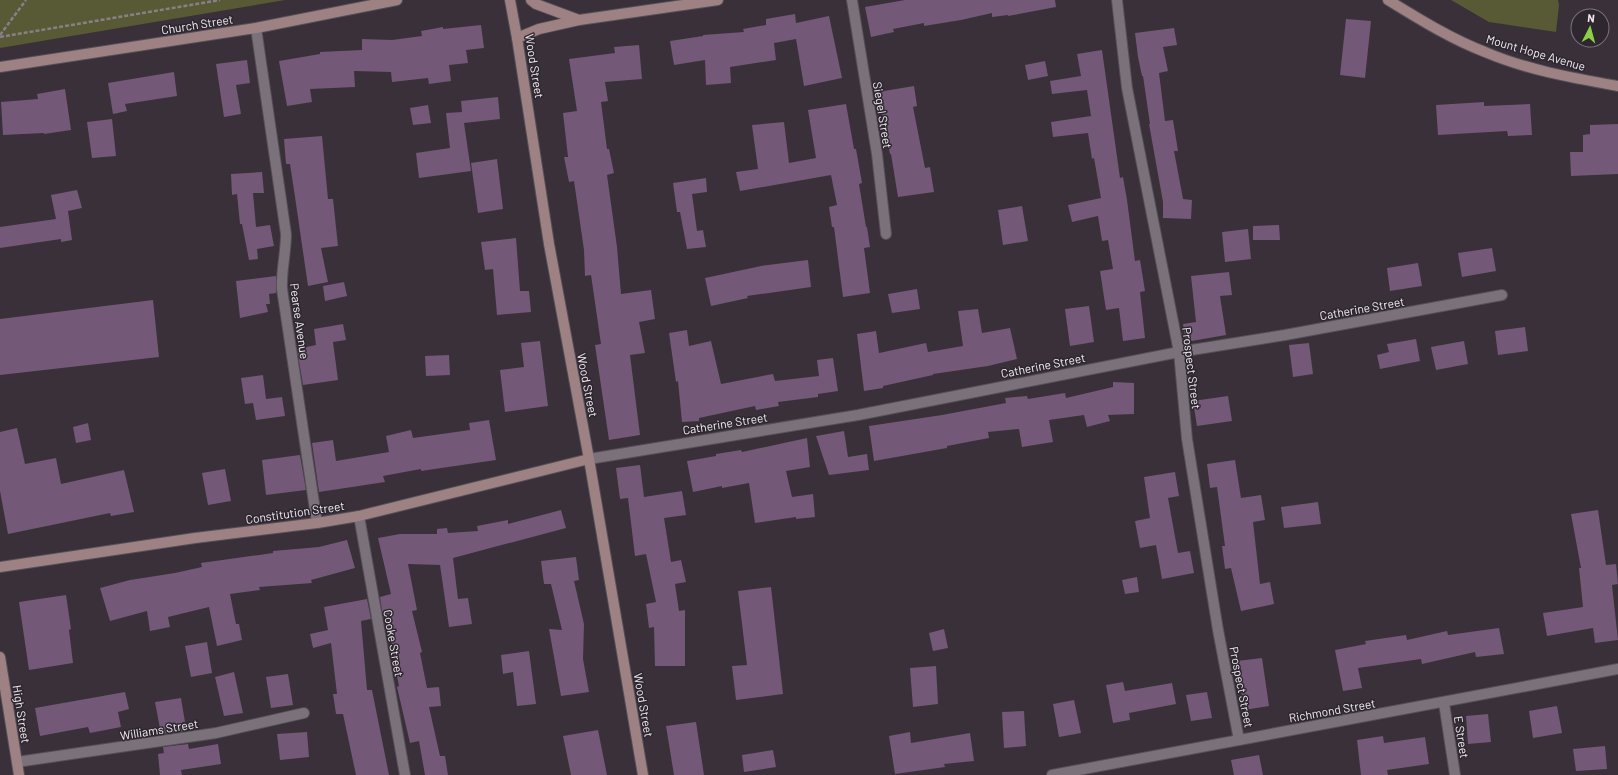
<svg xmlns="http://www.w3.org/2000/svg" width="1618" height="775" font-family="Barlow,sans-serif">
<style>
.green{fill:#575a34}
.building{fill:#735877}
.lines{fill:none;stroke-linecap:round;stroke-linejoin:round}
.street-casing{stroke:#564f57;stroke-width:12}
.secondary-casing{stroke:#564f57;stroke-width:12}
.path{stroke:#888088;stroke-width:2.5;stroke-dasharray:4 2;stroke-linecap:butt}
.street{stroke:#7a717b;stroke-width:10}
.secondary{stroke:#9e8283;stroke-width:10}
.labels{text-anchor:middle;dominant-baseline:central;stroke-width:3;stroke-linejoin:round;paint-order:stroke}
.street-label{font-size:12px;fill:#f1ebf1;stroke:#2e2730}
</style>
<rect width="100%" height="100%" fill="#39303a"/>
<g class="green">
<path d="M0 0H285L0 48Z"/>
<path d="M1451 0H1558L1559 5 1556 32 1489 22Z"/>
</g>
<g class="building">
<path d="M905 0H1055L1056 7 1008 16V15L992 17V13L961 20 924 26V23L893 29 894 32 871 37 865 7Z"/>
<path d="M795 14 796 23 829 16 842 78 804 86 796 39 774 43 776 60 730 67 731 83 706 85 705 60 674 65 670 41 703 36V35L744 32 743 29 766 25V19Z"/>
<path d="M1346 19 1371 21 1365 78 1340 75Z"/>
<path d="M481 25 484 48 466 50 468 63 449 65 451 81 429 84 428 78 392 82 391 72 354 71 355 87 310 89 312 102 287 106 279 61 320 54V52L362 50V39L392 40 422 36 421 31 443 27V29Z"/>
<path d="M1174 28 1177 45 1163 47 1168 71 1159 73 1165 121 1173 120 1178 151H1174L1183 199 1192 200 1191 219 1163 218V202L1149 124H1150L1143 76H1142L1138 57 1135 33Z"/>
<path d="M639 45 642 79 605 82 608 101 601 102 607 149H609L614 173 607 175 617 247 621 294 651 290 655 319 639 322 645 353 630 355 640 435 609 440 595 345 601 344 591 275 585 276 584 250 574 181 569 182 564 157H568L563 113 577 111 569 59 615 53 614 47Z"/>
<path d="M1102 50 1120 178 1123 177 1127 200 1135 261 1140 260 1145 291 1140 292 1145 338 1123 341 1119 308 1106 310 1100 271 1113 269 1108 240 1102 241 1098 216 1072 222 1068 205 1101 198 1094 158 1092 159 1088 133 1053 137 1051 122 1091 116 1087 90 1052 94 1050 81 1081 76 1077 54Z"/>
<path d="M247 60 250 83 236 85 241 114 224 117 216 64Z"/>
<path d="M1045 61 1048 76 1028 80 1025 65Z"/>
<path d="M174 72 177 96 125 104 127 111 113 114 108 83Z"/>
<path d="M914 86 917 106 913 107 925 168 930 167 934 192 898 197 891 154H890L878 92Z"/>
<path d="M65 89 71 130 44 134V133L3 135 1 102 38 99 37 94Z"/>
<path d="M498 97 500 119 464 123 471 171 419 178 416 153 450 148 446 113 462 112 461 101Z"/>
<path d="M1484 102V106L1530 104 1532 135 1508 136 1507 131 1438 135 1436 105Z"/>
<path d="M846 104 854 149H856L862 183 859 184 866 227H867L870 247 864 248 870 293 843 297 834 227H832L829 207 837 205 831 175 740 191 736 172 758 169 752 125 784 122 789 163 816 158 808 110Z"/>
<path d="M428 105 431 123 413 125 410 108Z"/>
<path d="M112 119 116 156 92 158 87 122Z"/>
<path d="M1618 124V174L1571 176 1570 152H1583V135L1590 134V125Z"/>
<path d="M322 136 328 199H333L338 246 321 248 328 282 308 286 295 197 290 164H286L284 139Z"/>
<path d="M497 159 503 209 478 213 471 163Z"/>
<path d="M262 172 264 193H253L256 227 270 225 274 246 257 249 258 259 249 260 242 224H240L237 194 232 195 231 174Z"/>
<path d="M706 178 707 192 692 194 697 231 703 230 706 247 687 249 680 212H677L673 183Z"/>
<path d="M77 190 82 208 68 211 72 240 61 242V239L0 248V227L56 219 51 195Z"/>
<path d="M1022 206 1028 241 1003 245 998 210Z"/>
<path d="M1279 225 1280 240H1253V226Z"/>
<path d="M1248 229 1251 259 1225 262 1222 232Z"/>
<path d="M516 238 520 291H529L531 312 497 315 493 269 485 270 481 242Z"/>
<path d="M1492 248 1496 271 1462 277 1458 253Z"/>
<path d="M808 260 811 287 747 296 748 298 711 306 705 278 761 266Z"/>
<path d="M1418 263 1422 286 1390 291 1387 268Z"/>
<path d="M1229 272 1232 295 1220 296 1226 335 1186 342 1183 324 1196 322 1191 276Z"/>
<path d="M276 276V293L269 294 270 304H266L268 312 240 318 236 281Z"/>
<path d="M344 282 347 296 325 301 323 286Z"/>
<path d="M917 289 920 309 892 313 888 294Z"/>
<path d="M153 300 159 357 0 375V319Z"/>
<path d="M1089 306 1094 342 1070 346 1065 309Z"/>
<path d="M978 309 982 333 1010 328 1017 359 988 366 933 374V375L883 386V388L864 391 857 334 876 331 879 353 926 343 928 352 963 346 958 311Z"/>
<path d="M343 324 346 340 333 342 338 380 303 385 297 349 316 345 314 329Z"/>
<path d="M1525 327 1528 351 1498 355 1495 331Z"/>
<path d="M687 330 689 346 711 341 721 384 773 374 775 381 819 376 817 360 833 358 838 391 818 394V397L778 402 779 406 756 410 755 406 699 418V421L682 422 678 381 676 382 669 333Z"/>
<path d="M1416 339 1420 361 1380 369 1377 355 1389 352 1387 344Z"/>
<path d="M540 341 548 406 505 412 500 370 524 367 521 343Z"/>
<path d="M1464 341 1468 364 1436 370 1431 347Z"/>
<path d="M1309 343 1313 374 1293 377 1289 345Z"/>
<path d="M449 355 450 375 426 376 425 356Z"/>
<path d="M263 375 266 399 282 397 285 416 256 420 253 403 245 404 241 378Z"/>
<path d="M1113 382 1134 383V414L1108 415 1110 421 1087 427 1084 415 1049 420 1053 442 1022 447 1019 429 988 432 989 438 947 446V448L874 461 869 426 942 415 1006 403 1005 398 1027 396 1028 399 1065 393 1066 398 1113 387Z"/>
<path d="M1228 396 1232 421 1197 426 1193 401Z"/>
<path d="M489 420 496 460 421 471V469L383 476 385 482 319 492 312 443 333 440 336 461 389 452 386 436 411 430 413 438 470 430 469 423Z"/>
<path d="M88 423 91 440 76 443 73 427Z"/>
<path d="M17 428 25 464 56 458 61 484 124 470 134 512 111 516 110 513 8 534 0 491V432Z"/>
<path d="M844 431 848 457 867 454 869 470 829 475 816 436Z"/>
<path d="M807 438 810 467 786 471 792 497 813 494 815 517 796 519V517L755 523 749 483 722 488V486L693 492 687 461 716 456V454L741 450 742 452Z"/>
<path d="M300 455 306 490 266 495 262 460Z"/>
<path d="M1235 460 1241 498 1261 495 1265 520 1253 522 1260 584 1270 582 1274 604 1241 611 1231 568 1225 569 1222 546H1225L1217 487 1210 488 1207 464Z"/>
<path d="M640 465 644 497 682 491 686 515 664 518 671 562 681 560 686 582 675 584 679 611 685 610V666H655L654 627 649 628 646 604 656 602 646 554 635 556 628 498 620 499 616 468Z"/>
<path d="M225 469 231 501 208 505 202 473Z"/>
<path d="M1175 472 1179 496 1168 498 1178 553 1190 551 1194 573 1162 579 1156 545 1140 548 1135 521 1150 518 1144 477Z"/>
<path d="M1318 502 1321 524 1284 528 1281 507Z"/>
<path d="M561 510 566 528 453 558 458 599 468 598 472 624 449 627 440 565 408 564 417 610 412 611 422 652 420 653 427 688 439 687 441 706 429 707 440 756H445L448 775H425L419 741 410 743 397 687 399 686 394 660H395L386 616 383 617 380 597 391 594 378 538 400 534H437V529L447 528 448 533 478 531 477 526 508 520V524Z"/>
<path d="M1598 510 1606 565 1616 564 1618 584 1612 585 1618 640 1595 643 1593 628 1547 636 1543 613 1583 607 1579 568H1581L1571 514Z"/>
<path d="M347 540 355 568 311 580 312 583 259 587 260 590 230 594 236 624H239L242 640 217 646 209 607 168 617 170 627 150 631 147 611 110 621 100 588 130 580 175 573 202 567 201 563 273 553V551L319 547Z"/>
<path d="M576 557 579 580 574 581 584 624 583 659 589 692 561 696 549 629 562 630 551 584H544L541 561Z"/>
<path d="M1137 577 1139 592 1125 594 1122 580Z"/>
<path d="M771 587 783 694 736 700 732 666 747 665 738 591Z"/>
<path d="M66 595 71 629 69 630 73 663 29 670 19 602Z"/>
<path d="M367 599 371 619 361 621 367 690H372L389 775H356L343 714H336L333 694H337L331 643 313 648 310 634 328 630 324 607Z"/>
<path d="M1499 628 1504 654 1476 657 1475 652 1422 664 1421 659 1358 668 1362 688 1343 691 1335 650 1366 644 1365 641 1406 635 1407 640 1447 631 1448 635Z"/>
<path d="M944 629 948 648 933 651 929 633Z"/>
<path d="M207 642 212 673 191 677 185 646Z"/>
<path d="M529 651 536 704 517 706 513 672 503 674 501 655Z"/>
<path d="M1262 658 1269 706 1244 710 1237 661Z"/>
<path d="M936 666 938 704 913 707 910 668Z"/>
<path d="M234 672 243 713 224 716 215 677Z"/>
<path d="M288 674 293 705 271 708 266 677Z"/>
<path d="M1123 682 1125 691 1172 683 1176 704 1129 713 1130 720 1113 723 1106 685Z"/>
<path d="M125 692 129 709 118 712 121 727 90 733 88 727 40 736 35 708Z"/>
<path d="M1207 692 1212 718 1191 721 1186 695Z"/>
<path d="M181 698 185 722H182L183 731 161 734 155 702Z"/>
<path d="M1074 700 1081 733 1059 737 1053 704Z"/>
<path d="M1557 706 1562 733 1533 738 1529 711Z"/>
<path d="M1024 711 1026 746 1004 748 1002 712Z"/>
<path d="M1488 714 1491 742 1468 744 1466 716Z"/>
<path d="M696 722 704 775H674L666 726Z"/>
<path d="M598 730 607 775H571L563 736Z"/>
<path d="M307 732 309 757 280 760 277 734Z"/>
<path d="M910 732 911 743 970 733 974 761 944 764 945 767 895 774 889 736Z"/>
<path d="M1383 736 1384 743 1425 737 1429 764 1387 770 1388 775H1361L1357 740Z"/>
<path d="M188 744 189 749 218 744 221 764 181 770 182 775H160L158 754 164 753 163 747Z"/>
<path d="M1605 746 1607 769 1576 771 1573 749Z"/>
<path d="M773 750 776 767 744 772 742 755Z"/>
<path d="M1259 755 1263 775H1234L1231 760Z"/>
</g>
<g class="lines">
<defs>
<g id="street">
<path d="M852 0 877 154 886 234"/>
<path d="M1117 0 1127 88 1179 352 1187 439 1218 630 1239 740"/>
<path d="M256 28 286 234C286 253 281 271 282 289L317 523"/>
<path d="M589 459 858 415 1179 352 1285 335 1502 295"/>
<path d="M359 516 405 775"/>
<path d="M1444 703 1455 775"/>
<path d="M17 762 216 733 304 713"/>
<path d="M1052 775 1618 669"/>
</g>
<g id="secondary">
<path d="M510 0 517 38 549 244 589 459 643 775"/>
<path d="M531 0 536 4 579 20"/>
<path d="M1388 0C1419 19 1451 39 1485 52 1527 70 1573 78 1618 86"/>
<path d="M517 38 539 29 579 20 718 0"/>
<path d="M0 67 256 28 397 0"/>
<path d="M0 567 195 538 317 523 359 516 589 459"/>
<path d="M0 657 19 775"/>
</g>
</defs>
<use href="#street" class="street-casing"/>
<use href="#secondary" class="secondary-casing"/>
<g class="path">
<path d="M0 35 26 0"/>
<path d="M0 37 220 0"/>
</g>
<use href="#street" class="street"/>
<use href="#secondary" class="secondary"/>
</g>
<g class="labels">
<g class="street-label">
<text transform="translate(197 24) rotate(-9)">Church Street</text>
<text transform="translate(1536 52) rotate(16)">Mount Hope Avenue</text>
<text transform="translate(535 66) rotate(81)">Wood Street</text>
<text transform="translate(883 115) rotate(81)">Siegel Street</text>
<text transform="translate(1362 308) rotate(-10)">Catherine Street</text>
<text transform="translate(300 321) rotate(82)">Pearse Avenue</text>
<text transform="translate(1043 365) rotate(-11)">Catherine Street</text>
<text transform="translate(1192 368) rotate(83)">Prospect Street</text>
<text transform="translate(588 385) rotate(79)">Wood Street</text>
<text transform="translate(725 423) rotate(-9)">Catherine Street</text>
<text transform="translate(295 512) rotate(-8)">Constitution Street</text>
<text transform="translate(394 643) rotate(80)">Cooke Street</text>
<text transform="translate(1242 687) rotate(79)">Prospect Street</text>
<text transform="translate(644 705) rotate(80)">Wood Street</text>
<text transform="translate(1332 710) rotate(-10)">Richmond Street</text>
<text transform="translate(22 714) rotate(81)">High Street</text>
<text transform="translate(159 729) rotate(-9)">Williams Street</text>
<text transform="translate(1462 737) rotate(81)">E Street</text>
</g>
</g>
<g transform="translate(1590 28) rotate(6)"><circle r="19" fill="#2e2730" stroke="#7c757d"/>
<path d="M0-3L7 15L0 10L-7 15Z" fill="#8cce45"/>
<text y="-6" font-size="11" font-weight="bold" text-anchor="middle" fill="#f1ebf1">N</text>
</g>
</svg>
